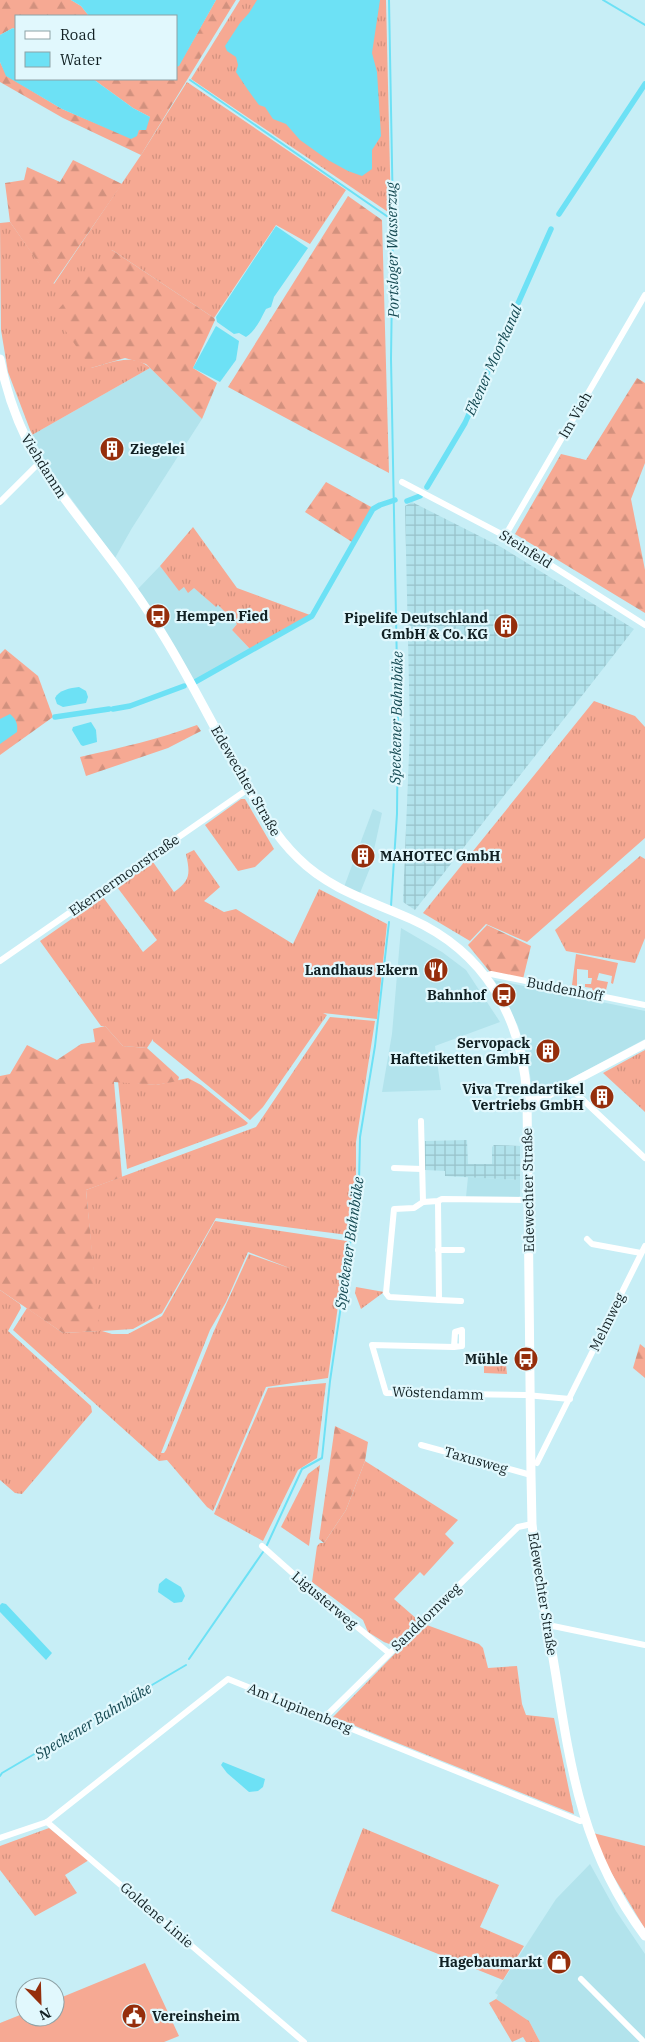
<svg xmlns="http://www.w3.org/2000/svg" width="645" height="2042" font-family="'IBM Plex Serif',serif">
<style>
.built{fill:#b2e3ec}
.industrial{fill:url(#industrial-grid)}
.grass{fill:url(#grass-tufts);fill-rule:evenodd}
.forest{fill:url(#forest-firs)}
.garden{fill:#f6a993}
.water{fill:#6de1f5}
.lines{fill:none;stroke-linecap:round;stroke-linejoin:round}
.stream{stroke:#6de1f5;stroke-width:2}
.canal{stroke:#6de1f5;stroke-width:5.5}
.minor{stroke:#fff;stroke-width:6}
.tertiary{stroke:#fff;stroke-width:8}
.secondary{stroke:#fff;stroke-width:9}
.labels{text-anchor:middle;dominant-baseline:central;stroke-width:4.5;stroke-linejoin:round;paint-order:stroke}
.street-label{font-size:14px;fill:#112023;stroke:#e1f8fd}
.poi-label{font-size:14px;font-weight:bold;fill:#112023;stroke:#e1f8fd;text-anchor:end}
.water-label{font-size:15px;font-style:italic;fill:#154952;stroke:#e1f8fd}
</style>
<defs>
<pattern id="industrial-grid" width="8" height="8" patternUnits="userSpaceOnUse" patternTransform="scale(1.25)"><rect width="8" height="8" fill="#b2e3ec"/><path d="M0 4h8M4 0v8" fill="none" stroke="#98c2ca"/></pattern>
<pattern id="grass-tufts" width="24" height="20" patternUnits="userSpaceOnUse" patternTransform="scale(1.25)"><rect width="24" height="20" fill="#f6a993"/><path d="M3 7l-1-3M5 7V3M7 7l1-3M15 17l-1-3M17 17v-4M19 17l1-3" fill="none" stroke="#d2917e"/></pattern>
<pattern id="forest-firs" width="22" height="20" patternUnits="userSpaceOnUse" patternTransform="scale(1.25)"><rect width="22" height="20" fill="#f6a993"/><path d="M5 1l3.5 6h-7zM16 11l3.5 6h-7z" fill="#d2917e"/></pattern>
</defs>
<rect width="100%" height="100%" fill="#c7eef6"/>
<g class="built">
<path d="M150 368 202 419 132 528 115 558 50 470 32 435Z"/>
<path d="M160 566 179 590 184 587H193L216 607 218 605 237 624 232 630 250 649 193 681 137 590Z"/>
<path d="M373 809 382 813 370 868 360 893 344 887Z"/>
<path d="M401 928 442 952 466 970 500 1022 435 1046 441 1090 382 1092 392 1034Z"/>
<path d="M494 980 645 1011V1039L559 1085 532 1091 528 1059 518 1026Z"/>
<path d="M468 1177 520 1180V1196L518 1198 466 1197Z"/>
<path d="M590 1864 616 1911 645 1954V2042H540L529 2021 496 1999 498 1995 495 1993 556 1899Z"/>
</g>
<g class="industrial">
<path d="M412 502 501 547 634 629 415 910 403 902 410 730 405 506Z"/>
<path d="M467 1140 468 1164H492V1147L494 1145 520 1146V1180L445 1176V1171L425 1170V1141Z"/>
</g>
<g class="grass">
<path d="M240 0H386L391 214 191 79Z"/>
<path d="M187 82 346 190 310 244 276 225 214 318 112 250 91 368C110 363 133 352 150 368L32 435 8 372 1 330 0 223 10 222 54 284 141 155Z"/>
<path d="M193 527 237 588 310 615 250 649 232 630 237 624 218 605 216 607 194 588 188 593 184 587 179 591 160 566Z"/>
<path d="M594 701 635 716 645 727V838L527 942 486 924 470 941 423 913Z"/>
<path d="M241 799H245L274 849 255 867 238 871 205 825Z"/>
<path d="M194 850 220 887 204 901 224 912 236 909 293 944 319 889 387 924 377 1019 323 1013 327 1015 263 1107 250 1120 153 1041V1039L147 1048 123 1046 105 1026H101L40 941 103 897 143 952 157 940 117 887 153 862 174 892C191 880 190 873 186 854Z"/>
<path d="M640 856 645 859V938L635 963 566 951 555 930Z"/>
<path d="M330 1017 375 1021 356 1142V1186L348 1235 216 1218 162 1313 133 1329 102 1331 112 1334H128L162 1316 215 1221 347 1241 328 1378 266 1387 213 1511 207 1507 167 1460 159 1461 13 1330 27 1308 63 1333 99 1331 86 1190 256 1127ZM248 1252 292 1269 249 1254 214 1331 166 1450 164 1453H161L210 1330 226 1302Z"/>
<path d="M645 1050V1112L603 1073Z"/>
<path d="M188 1078 201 1085 248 1123 246 1125 127 1169 118 1081 156 1085Z"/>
<path d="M356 1287 384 1292 361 1309 355 1293Z"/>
<path d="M0 1290 20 1304 21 1308 8 1331 91 1406 92 1412 22 1494 15 1493 0 1480Z"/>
<path d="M484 1355H505L507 1374 484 1373Z"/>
<path d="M326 1383 317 1458 298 1470 263 1541 214 1514 268 1388Z"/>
<path d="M365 1461 458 1520 445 1534 454 1543 424 1576 420 1572 394 1599 418 1620 392 1645 384 1642 368 1632 363 1620 312 1582 317 1546 320 1543H324L346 1510Z"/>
<path d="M320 1465 309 1546 281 1527 308 1474Z"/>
<path d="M424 1624 479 1644 483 1648 488 1668 517 1666 522 1704 526 1715 554 1718 574 1814 333 1717Z"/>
<path d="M49 1828 89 1860 65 1875 77 1893 35 1916 0 1870V1846Z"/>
<path d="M363 1828 499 1885 480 1927 524 1946 503 1980 331 1911Z"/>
<path d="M593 1833 645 1846V1929L603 1859Z"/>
<path d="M496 1999 529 2021 540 2042H526L523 2037 512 2042 489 2003Z"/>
</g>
<g class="forest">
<path d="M0 0H71L81 6 89 16H16V30L13 28 0 35Z"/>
<path d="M216 0H236L141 155 63 118 0 82V62L7 76 62 109 131 138 150 117 133 108 93 79H176V67L179 65Z"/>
<path d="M73 160 122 184 53 284 10 222 5 183 24 180 27 167 60 182Z"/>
<path d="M348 196 382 220 389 473 228 387Z"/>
<path d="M112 250 214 318 215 320 193 368 217 383 202 419 146 364 125 358 91 368 54 314Z"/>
<path d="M637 378 645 383V463L631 499 645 570V613L515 534 561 454 586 460Z"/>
<path d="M326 482 373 508 352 542 305 512Z"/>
<path d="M5 649 38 676 53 717 0 755V654Z"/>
<path d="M197 725 201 731 168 748 86 776 80 757C120 748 159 739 197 725Z"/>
<path d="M487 925 531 946 523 979 490 972 468 945Z"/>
<path d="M105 1026 123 1046 147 1048 179 1077 178 1081 156 1085 114 1082 122 1177 86 1190 100 1331 63 1333 0 1290V1076L10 1074 27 1045 57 1060 81 1044 95 1042 93 1029Z"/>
<path d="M640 1344 645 1348V1378L633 1368Z"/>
<path d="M335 1426 368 1442 365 1461 346 1510 324 1543 319 1539Z"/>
</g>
<g class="garden">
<path d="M576 954 618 963 613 984 611 983 612 976 599 973 597 980 608 982 605 994 593 992 592 988 585 987V984H591L592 978H588V970L577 969V986L572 985Z"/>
<path d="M145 1963 179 2036 164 2042H0V2023L25 2013V2017H55V2000Z"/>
</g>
<g class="water">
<path d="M71 0H216L179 66 176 67V16H89L81 6Z"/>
<path d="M257 0H380L372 53 377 72 381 136 372 150V169L362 176 348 171 328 160 300 140 286 124 273 119 265 107 259 105 248 90 236 72 238 65 236 57 227 51 225 46 240 23 249 13Z"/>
<path d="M13 28 16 30V79H93L133 108 150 117 146 130H139L137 136 131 139 62 109 6 76 0 62V35Z"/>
<path d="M276 226 308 248 274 297 271 307 266 309C260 320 257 329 246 337L239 333 234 334 217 322 216 317Z"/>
<path d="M216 326 239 341 236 360 220 382 193 368Z"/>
<path d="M79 687 86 691 88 697 86 703 63 707 57 704 55 698C59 690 70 688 79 687Z"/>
<path d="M10 714C16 719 18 724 17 732L0 744V719Z"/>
<path d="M91 722 96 730 97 742 83 746 81 745 72 730 73 727Z"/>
<path d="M166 1578 181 1587 185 1596 182 1602 174 1603 158 1592 159 1584Z"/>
<path d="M2 1603 6 1604 52 1653 46 1660 0 1612V1605Z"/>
<path d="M223 1762 265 1779 263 1787 258 1791 249 1792 227 1773 221 1765Z"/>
</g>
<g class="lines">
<g class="stream">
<path d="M389 0 393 217 391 359 398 720 397 814 391 906"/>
<path d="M603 0 645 25"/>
<path d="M190 80 391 219"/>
<path d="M267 1545 302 1469 322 1458 330 1381 359 1182 360 1137 375 1046 389 922"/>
<path d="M189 1659 263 1552"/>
<path d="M0 1776 2 1773 186 1665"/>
</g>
<g class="canal">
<path d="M559 214 645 84"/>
<path d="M427 487 465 423 551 229"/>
<path d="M407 501 420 496"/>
<path d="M195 682 312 616 373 509 380 505 395 500"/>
<path d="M113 709 130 706 184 686"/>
<path d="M55 717 109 709"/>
</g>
<g class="minor">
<path d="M402 482 505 536 645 625"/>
<path d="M0 502 39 463"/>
<path d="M505 536 645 295"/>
<path d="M0 961 248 789"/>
<path d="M485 976 491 974 645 1005"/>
<path d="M567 1085 645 1158"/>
<path d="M421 1121 423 1202"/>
<path d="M394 1168 422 1169"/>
<path d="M438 1201 439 1300 389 1297 386 1293 394 1209 414 1208 423 1202 438 1201 442 1199 528 1200"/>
<path d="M587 1239 592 1244 641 1253"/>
<path d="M438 1250H462"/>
<path d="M439 1300 461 1301"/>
<path d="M454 1347 455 1332 462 1330V1346L454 1347 372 1345 386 1393 526 1395 570 1399"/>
<path d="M421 1445 531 1475"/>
<path d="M537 1463 645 1246"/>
<path d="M262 1546 307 1586 389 1653"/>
<path d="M548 1627 553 1626 645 1645"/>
<path d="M324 1718 518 1527 532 1524"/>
<path d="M47 1822 304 2042"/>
<path d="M0 1838 47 1822 228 1679 580 1821 585 1820"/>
<path d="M581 1979 644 2042"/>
</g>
<g class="tertiary">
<path d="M527 1097 548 1094"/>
<path d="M527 1109 552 1093 645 1044"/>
</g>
<path class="secondary" d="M0 359C7 396 20 430 39 463 78 521 127 574 163 635 189 677 211 722 236 766 254 798 271 832 298 858 330 890 371 901 411 919 485 952 522 1017 527 1097L531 1475 532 1524 535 1551C542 1593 549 1634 556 1676 571 1773 584 1855 645 1936"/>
</g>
<defs>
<symbol id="building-disc" viewBox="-11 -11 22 22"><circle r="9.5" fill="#952e0c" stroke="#e1f8fd"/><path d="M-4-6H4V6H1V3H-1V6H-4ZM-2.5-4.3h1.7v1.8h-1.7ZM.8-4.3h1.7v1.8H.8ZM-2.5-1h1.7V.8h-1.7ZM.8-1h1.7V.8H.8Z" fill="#fff"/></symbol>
<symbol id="bus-disc" viewBox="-11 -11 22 22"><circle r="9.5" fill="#952e0c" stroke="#e1f8fd"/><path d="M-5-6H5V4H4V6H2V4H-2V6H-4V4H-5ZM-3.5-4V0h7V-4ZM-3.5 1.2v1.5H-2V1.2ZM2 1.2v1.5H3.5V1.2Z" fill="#fff"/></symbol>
<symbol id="restaurant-disc" viewBox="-11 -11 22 22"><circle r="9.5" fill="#952e0c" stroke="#e1f8fd"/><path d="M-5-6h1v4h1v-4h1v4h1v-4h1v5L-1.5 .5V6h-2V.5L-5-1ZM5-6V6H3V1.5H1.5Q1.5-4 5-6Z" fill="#fff"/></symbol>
<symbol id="shop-disc" viewBox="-11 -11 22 22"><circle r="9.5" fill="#952e0c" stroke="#e1f8fd"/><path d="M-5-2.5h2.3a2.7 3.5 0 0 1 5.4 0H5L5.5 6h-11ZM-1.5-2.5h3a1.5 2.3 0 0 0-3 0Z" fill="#fff"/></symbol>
<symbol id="civic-disc" viewBox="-11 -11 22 22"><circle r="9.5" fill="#952e0c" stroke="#e1f8fd"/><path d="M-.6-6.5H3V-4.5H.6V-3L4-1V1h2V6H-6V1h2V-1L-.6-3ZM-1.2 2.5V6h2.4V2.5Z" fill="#fff"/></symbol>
</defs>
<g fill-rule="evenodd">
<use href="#building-disc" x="98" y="435" width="28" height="28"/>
<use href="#bus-disc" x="144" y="602" width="28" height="28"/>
<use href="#building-disc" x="492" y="612" width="28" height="28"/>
<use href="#building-disc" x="349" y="842" width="28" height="28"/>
<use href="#restaurant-disc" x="422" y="956" width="28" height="28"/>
<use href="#bus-disc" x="490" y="981" width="28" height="28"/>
<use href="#building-disc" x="534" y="1037" width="28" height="28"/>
<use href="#building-disc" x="588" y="1083" width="28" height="28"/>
<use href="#bus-disc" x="512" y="1345" width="28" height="28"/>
<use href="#shop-disc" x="545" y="1948" width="28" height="28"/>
<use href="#civic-disc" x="120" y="2002" width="28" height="28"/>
</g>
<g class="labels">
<g class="street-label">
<text transform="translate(575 415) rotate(-60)">Im Vieh</text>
<text transform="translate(44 466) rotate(58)">Viehdamm</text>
<text transform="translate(526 549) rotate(32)">Steinfeld</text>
<text transform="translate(246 781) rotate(60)">Edewechter Straße</text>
<text transform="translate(124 875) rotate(-35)">Ekernermoorstraße</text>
<text transform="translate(565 989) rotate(11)">Buddenhoff</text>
<text transform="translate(528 1190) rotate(-91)">Edewechter Straße</text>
<text transform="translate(607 1322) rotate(-64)">Melmweg</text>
<text transform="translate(438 1393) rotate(2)">Wöstendamm</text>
<text transform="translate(476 1460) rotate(16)">Taxusweg</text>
<text transform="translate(543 1594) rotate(81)">Edewechter Straße</text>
<text transform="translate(325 1600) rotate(40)">Ligusterweg</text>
<text transform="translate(426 1617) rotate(-44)">Sanddornweg</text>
<text transform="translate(300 1708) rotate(22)">Am Lupinenberg</text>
<text transform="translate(157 1915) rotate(41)">Goldene Linie</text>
</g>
<g class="poi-label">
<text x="130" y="449" text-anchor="start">Ziegelei</text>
<text x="176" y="616" text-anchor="start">Hempen Fied</text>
<text x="488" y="618">Pipelife Deutschland<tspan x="488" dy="16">GmbH &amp; Co. KG</tspan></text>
<text x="380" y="856" text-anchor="start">MAHOTEC GmbH</text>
<text x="418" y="970">Landhaus Ekern</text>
<text x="486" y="995">Bahnhof</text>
<text x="530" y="1043">Servopack<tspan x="530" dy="16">Haftetiketten GmbH</tspan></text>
<text x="584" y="1089">Viva Trendartikel<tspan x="584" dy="16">Vertriebs GmbH</tspan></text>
<text x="508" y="1359">Mühle</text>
<text x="542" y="1962">Hagebaumarkt</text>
<text x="152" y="2016" text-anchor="start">Vereinsheim</text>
</g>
<g class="water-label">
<text transform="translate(392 250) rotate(-91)">Portsloger Wasserzug</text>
<text transform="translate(493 360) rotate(-66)">Ekener Moorkanal</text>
<text transform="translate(396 718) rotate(-89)">Speckener Bahnbäke</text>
<text transform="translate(349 1243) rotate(-82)">Speckener Bahnbäke</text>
<text transform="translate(93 1721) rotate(-31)">Speckener Bahnbäke</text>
</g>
</g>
<rect x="15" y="15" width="162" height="65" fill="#e1f8fd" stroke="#8ea2a6"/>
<rect x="25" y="31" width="25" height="8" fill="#ffffff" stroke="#8ea2a6"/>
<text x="60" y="40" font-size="15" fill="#112023">Road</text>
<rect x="25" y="52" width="25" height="15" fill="#6de1f5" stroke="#8ea2a6"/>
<text x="60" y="65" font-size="15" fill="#112023">Water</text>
<g transform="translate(40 2002) rotate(157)"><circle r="24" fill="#e1f8fd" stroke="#8ea2a6"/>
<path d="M0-4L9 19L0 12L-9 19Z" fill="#952e0c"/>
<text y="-8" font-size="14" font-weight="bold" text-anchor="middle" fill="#112023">N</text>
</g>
</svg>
